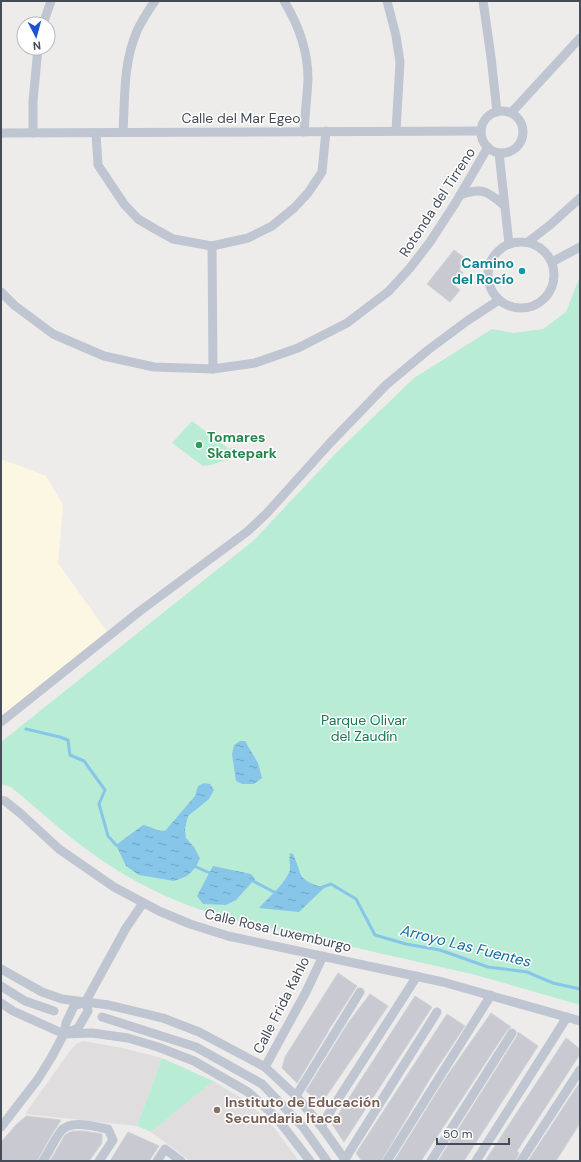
<svg xmlns="http://www.w3.org/2000/svg" width="581" height="1162" font-family="'DM Sans',sans-serif">
<style>
.commercial{fill:#fbf7e3}
.education{fill:#dfdddd}
.park{fill:#b9ecd5}
.water{fill:url(#water-ripples)}
.lines{fill:none;stroke-linecap:round;stroke-linejoin:round}
.stream{stroke:#87c6e9;stroke-width:3}
.building{fill:#c9cad1;stroke:#cfd1d7}
.minor{stroke:#bfc5d1;stroke-width:9}
.culture-dot{fill:#0f9aa8;stroke:#fff;stroke-width:1.5}
.leisure-dot{fill:#2e9e5b;stroke:#fff;stroke-width:1.5}
.education-dot{fill:#8d6e63;stroke:#fff;stroke-width:1.5}
.labels{text-anchor:middle;dominant-baseline:central;stroke-width:3;stroke-linejoin:round;paint-order:stroke}
.street-label{font-size:14px;fill:#454c58;stroke:#fff}
.culture-label{font-size:14px;font-weight:bold;fill:#0d838f;stroke:#fff;text-anchor:end}
.leisure-label{font-size:14px;font-weight:bold;fill:#27864d;stroke:#fff;text-anchor:start}
.park-label{font-size:14px;fill:#187655;stroke:#fff}
.education-label{font-size:14px;font-weight:bold;fill:#785e54;stroke:#fff;text-anchor:start}
.water-label{font-size:15px;font-style:italic;fill:#0f6ca0;stroke:#fff}
</style>
<defs>
<pattern id="water-ripples" width="26" height="14" patternUnits="userSpaceOnUse"><rect width="26" height="14" fill="#87c6e9"/><path d="M2 4q2-2 4 0t4 0M15 11q2-2 4 0t4 0" fill="none" stroke="#70a3c0"/></pattern>
</defs>
<rect width="100%" height="100%" fill="#eeeceb"/>
<path class="commercial" d="M1 459 46 476 63 505 58 563 110 636 7 717 1 713Z"/>
<g class="education">
<path d="M83 1041 123 1048 162 1058 137 1126 25 1114 70 1051 76 1044Z"/>
<path d="M213 1081 243 1099 269 1121 299 1161H190L151 1132Z"/>
</g>
<g class="park">
<path d="M580 276V1005L476 975 238 921C187 908 137 886 93 854 64 834 38 809 11 787L1 784V742L253 541 338 451 414 378 492 329 514 333 543 329 566 312Z"/>
<path d="M192 421 229 449 235 447 243 454 211 465 203 466 172 443Z"/>
<path d="M162 1058 213 1081 151 1132 137 1126Z"/>
</g>
<g class="water">
<path d="M240 741H245L258 763 262 778 254 784H242L236 781 232 754 234 745Z"/>
<path d="M204 783 210 784 214 790 209 799 188 816 185 829 186 838 194 847 200 858 196 867 187 876 174 881 139 875 126 866 116 845 143 825C152 827 157 831 165 831L195 796 198 786Z"/>
<path d="M290 853 293 854C304 878 295 878 324 888L299 912 259 908C267 899 288 881 290 869 290 864 289 859 290 853Z"/>
<path d="M213 866 251 874 255 879 236 900 226 905 203 904 197 896Z"/>
</g>
<g class="lines">
<g class="stream">
<path d="M26 729 60 737 68 740 70 755 84 761 105 790 99 804 108 836 116 845 119 846"/>
<path d="M194 866 212 874"/>
<path d="M251 880 274 892H276"/>
<path d="M320 888 331 884 356 899 375 935 406 944 440 950 488 967 527 972 553 983 580 989"/>
</g>
</g>
<g class="building">
<path d="M454 250 466 259 459 269 463 273 454 285 460 290 450 302 427 284Z"/>
<path d="M338 973 357 986 328 1031V1032L297 1083 282 1068 285 1057Z"/>
<path d="M370 994 388 1006 321 1104 306 1091 348 1023Z"/>
<path d="M415 996 432 1007 344 1142 332 1124Z"/>
<path d="M491 1013 511 1027 507 1030 421 1161H394L447 1076Z"/>
<path d="M447 1014 465 1026 431 1077 381 1161H362L356 1153Z"/>
<path d="M518 1032 538 1046 464 1161H438L517 1036Z"/>
<path d="M566 1038 580 1049V1054L517 1151 519 1153 515 1161H485Z"/>
<path d="M580 1082V1123L556 1161H528Z"/>
<path d="M26 1116 61 1120 49 1139 37 1161H1V1142L16 1125Z"/>
<path d="M72 1131H84L102 1134V1143L89 1161H50L65 1135Z"/>
<path d="M128 1132 159 1146 149 1161H110Z"/>
</g>
<g class="lines">
<g class="minor">
<path d="M284 1C298 24 308 52 308 79 307 97 305 114 304 132"/>
<path d="M387 1 396 36 400 62 396 131"/>
<path d="M483 1 491 57 497 112"/>
<path d="M43 24 51 1"/>
<circle cx="502" cy="132" r="21"/>
<path d="M511 113 580 38"/>
<path d="M123 132C125 98 123 63 137 31 142 20 148 11 155 1"/>
<path d="M1 133 481 131"/>
<path d="M33 133V101L38 48"/>
<path d="M96 133 98 165 124 204 138 219 155 229 173 239 212 246 248 238 272 226 294 208 308 193 322 172 326 131"/>
<path d="M499 153 509 244"/>
<path d="M460 195C483 187 486 191 504 205"/>
<circle cx="521" cy="275" r="33"/>
<path d="M528 242 550 225 580 198"/>
<path d="M212 246 213 369"/>
<path d="M552 262 580 247"/>
<path d="M1 292 14 305 53 334 104 356 154 367 213 369 255 363 298 348 347 323 389 291 410 268 430 242 456 202 488 147"/>
<path d="M1 722 140 611 248 531 267 513 330 443 386 385 428 350 467 321 499 300"/>
<path d="M1 800 5 801 20 813 59 849 114 887 159 911 190 924 228 936 443 982 580 1021"/>
<path d="M1 969 42 992 62 999 109 1005 163 1018 199 1032 265 1067 296 1096 321 1126 346 1161"/>
<path d="M1 986 25 1001 54 1011"/>
<path d="M86 1001 126 928 143 903"/>
<path d="M1 1003 13 1011 64 1034 92 1033 128 1038 158 1047 194 1061 248 1092 276 1117 310 1161"/>
<path d="M102 1017 196 1047 262 1084 303 1127 327 1161"/>
<path d="M69 1032 78 1028 88 1011 86 1001"/>
<path d="M265 1067 306 992 323 956"/>
<path d="M296 1096 360 992"/>
<path d="M321 1126 417 976"/>
<path d="M1 1127 38 1079 51 1058 64 1034 66 1023 74 1006 85 1002"/>
<path d="M345 1159 437 1012"/>
<path d="M43 1161C49 1152 54 1140 61 1131 71 1119 95 1127 108 1129L113 1140 99 1161"/>
<path d="M157 1161 165 1149 181 1161"/>
<path d="M387 1161 491 995"/>
<path d="M431 1161 512 1033"/>
<path d="M476 1161 567 1017"/>
<path d="M521 1161 580 1070"/>
</g>
</g>
<circle class="culture-dot" cx="522" cy="271" r="4"/>
<circle class="leisure-dot" cx="199" cy="445" r="4"/>
<circle class="education-dot" cx="217" cy="1110" r="4"/>
<g class="labels">
<g class="street-label">
<text x="241" y="118">Calle del Mar Egeo</text>
<text transform="translate(437 202) rotate(-57)">Rotonda del Tirreno</text>
<text transform="translate(278 930) rotate(13)">Calle Rosa Luxemburgo</text>
<text transform="translate(281 1005) rotate(-63)">Calle Frida Kahlo</text>
</g>
<g class="culture-label">
<text x="514" y="263">Camino<tspan x="514" dy="16">del Rocío</tspan></text>
</g>
<g class="leisure-label">
<text x="207" y="437">Tomares<tspan x="207" dy="16">Skatepark</tspan></text>
</g>
<g class="park-label">
<text x="364" y="720">Parque Olivar<tspan x="364" dy="16">del Zaudín</tspan></text>
</g>
<g class="education-label">
<text x="225" y="1102">Instituto de Educación<tspan x="225" dy="16">Secundaria Itaca</tspan></text>
</g>
<g class="water-label">
<text transform="translate(466 946) rotate(14)">Arroyo Las Fuentes</text>
</g>
</g>
<rect width="581" height="1162" fill="none" stroke="#454c58" stroke-width="4"/>
<g transform="translate(36 36) rotate(174)"><circle r="19" fill="#ffffff" stroke="#b5b7bc"/>
<path d="M0-3L7 15L0 10L-7 15Z" fill="#1d52d7"/>
<text y="-6" font-size="11" font-weight="bold" text-anchor="middle" fill="#454c58">N</text>
</g>
<path d="M437 1138v6h72v-6" fill="none" stroke="#454c58" stroke-width="2"/>
<text x="443" y="1138" font-size="12" fill="#454c58" stroke="#ffffff" stroke-width="3" paint-order="stroke">50 m</text>
</svg>
